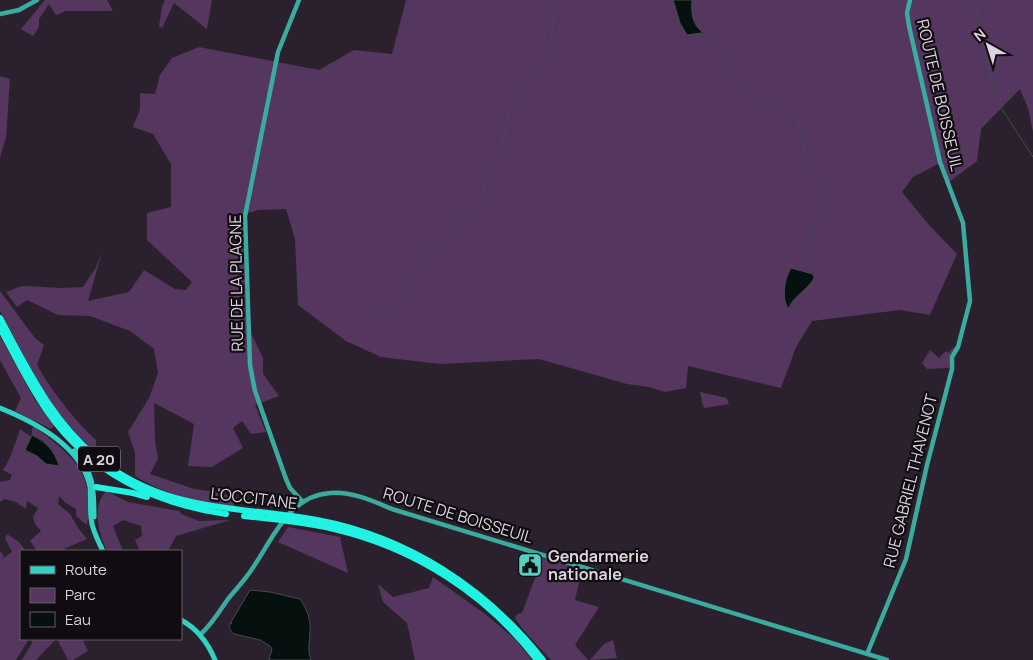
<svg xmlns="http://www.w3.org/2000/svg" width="1033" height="660" font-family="Manrope,sans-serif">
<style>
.green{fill:#55365e}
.water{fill:#05100f;stroke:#454b4d}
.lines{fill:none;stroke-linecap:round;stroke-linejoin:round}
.stream{stroke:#454b4d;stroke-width:1}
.secondary{stroke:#3aab9f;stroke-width:4.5}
.primary{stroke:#33d1c2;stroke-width:5}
.highway{stroke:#20f3e1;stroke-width:6}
.labels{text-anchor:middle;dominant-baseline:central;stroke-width:4.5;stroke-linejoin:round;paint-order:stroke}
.shield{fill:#110c12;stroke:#9e98a0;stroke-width:1}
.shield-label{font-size:15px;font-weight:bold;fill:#dbd4dd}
.street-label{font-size:16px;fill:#dbd4dd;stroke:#110c12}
.poi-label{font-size:16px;font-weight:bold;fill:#dbd4dd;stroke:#110c12;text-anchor:start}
</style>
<rect width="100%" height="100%" fill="#2b212e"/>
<g class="green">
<path d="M45 0H107L113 11H66L56 15 49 4 39 19V27L33 36 21 29Z"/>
<path d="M165 0H212L207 29 174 3 162 28 159 26 162 7Z"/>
<path d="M406 0H1033V132L1028 108 1020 89 981 129 977 161 949 182 938 164 913 177 902 192 928 224 957 254 930 315 900 310 812 321 796 347 781 388 688 366 686 388 665 392 649 387 627 384 539 359 440 364 381 357 346 341 298 305 295 239 286 209 258 210 242 215 247 325 263 358V374L279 396 255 405 266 432 251 434 242 421 233 428 243 448 212 467 188 466 194 424 154 403 155 440 158 459 150 474 194 489 216 492 229 496 235 506C199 503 165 495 135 476V453L128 432 149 398 158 373 154 349 130 331 90 316 58 315 27 300 17 307 6 292 22 286 62 288 83 287 95 269 102 252 88 301 129 292 144 270 175 289 186 290 192 282 147 240V213L171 207V164L153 134 133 127 140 109V93L155 94 160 75 172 58 199 47 319 70 354 50 392 54Z"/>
<path d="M0 76 10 79 6 137 0 158Z"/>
<path d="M0 291 35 338 44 345 37 365C51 390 75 421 96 440V453L79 437 59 414 42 389 0 311Z"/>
<path d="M0 336 35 400 54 426 51 429 15 411 21 398 0 360Z"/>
<path d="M955 346 956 348 949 368 927 369 922 363 930 350 939 358 946 351 948 353Z"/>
<path d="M700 392 727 398 729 404 705 408 703 406Z"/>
<path d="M35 427C73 457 95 471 87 525L76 516V509L66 503 59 496 58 504 70 514 78 528 87 539 66 548 63 551H37L30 541 41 531 35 524 33 517 38 508 27 501 26 509 16 502 4 499 0 502V482L10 480 12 475 3 470C11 458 15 444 20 429L31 437 25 450 37 456 46 464 44 441 32 435V428Z"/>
<path d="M106 491 128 502 179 511 181 514 199 521 230 520 176 536 168 551H140L135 540 142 536 141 526 123 520 113 526 123 551H107C99 533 91 508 106 491Z"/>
<path d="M288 527 340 537 348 573 278 542Z"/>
<path d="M7 534 19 542 26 551H21V639H29L16 660H0V551L4 556 2 559 12 552 5 538Z"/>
<path d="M542 558 582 569 575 600 599 607 575 645 588 660H551L525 632 515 618 517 614 522 613 538 570V565Z"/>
<path d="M433 577 485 614 514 638 532 660H415L407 623 383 602 378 584 393 597 429 588Z"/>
<path d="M31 639H56L36 660H22L32 643Z"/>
<path d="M57 639H82L88 651 73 660H68Z"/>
<path d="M613 640 617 658 590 660 604 644Z"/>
</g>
<g class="water">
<path d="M673 0H692C691 17 693 27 708 36L701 33 687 35 680 23Z"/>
<path d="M791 268 813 274 814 278C808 290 793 296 789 308H788C781 297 785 278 791 268Z"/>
<path d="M32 435C46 442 55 451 59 466L46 464 37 456 25 450Z"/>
<path d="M250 590 270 592 300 599C307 609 311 620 310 631 310 641 307 650 311 660H269L272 649 270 646 260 640 234 634C230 631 229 628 230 623L232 624 231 622Z"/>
</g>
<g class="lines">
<g class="stream">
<path d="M964 0 976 8 996 100 1000 106"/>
<path d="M708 36 717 44 723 57 751 99 783 108 798 121 806 159 813 168"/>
<path d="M528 80 533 71 550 52 555 0"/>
<path d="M1002 109 1033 157"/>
<path d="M802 267 827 184 815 171"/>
<path d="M372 317 396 303 420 262 432 247 481 204 486 178 500 155 508 115 527 83"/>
</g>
<g class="secondary">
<path d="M299 0 278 52 245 216 250 365 255 391 286 479 290 488 303 502"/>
<path d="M0 14 19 10 37 0"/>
<path d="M200 635C212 624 219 612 228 599 236 589 245 580 252 569 273 539 288 496 330 493 351 491 373 501 392 509L887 660"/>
<path d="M867 654 906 559 927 465 952 369V357L958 347 970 301 963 223 940 162 909 26 907 13 910 0"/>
</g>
<g class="primary">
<path d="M0 408C35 422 82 446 90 487 91 498 90 508 91 518 92 530 98 541 103 551"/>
<path d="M74 451C94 472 94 490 94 517"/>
<path d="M181 620C198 629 208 643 215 660"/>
</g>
<g class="highway">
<path d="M0 318C27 368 51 420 96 457 168 514 234 505 317 520 408 537 486 588 543 660"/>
<path d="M0 328C15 356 29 385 47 411 89 472 155 504 226 514"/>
<path d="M96 487 133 493 147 497"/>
<path d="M244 516C274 519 304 522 334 529 415 548 487 594 537 660"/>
</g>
</g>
<defs>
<symbol id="civic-square" viewBox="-11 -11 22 22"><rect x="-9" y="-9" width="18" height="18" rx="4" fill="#58cec0" stroke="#110c12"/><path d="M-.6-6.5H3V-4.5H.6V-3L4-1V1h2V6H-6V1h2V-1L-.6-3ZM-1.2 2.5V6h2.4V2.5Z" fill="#111"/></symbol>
</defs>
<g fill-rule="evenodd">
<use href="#civic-square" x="516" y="551" width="28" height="28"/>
</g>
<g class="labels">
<rect class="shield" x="78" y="446.5" width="42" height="25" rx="4"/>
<g class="shield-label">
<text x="99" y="459">A 20</text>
</g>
<g class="street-label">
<text transform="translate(940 95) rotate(77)">ROUTE DE BOISSEUIL</text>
<text transform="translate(236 283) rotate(-91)">RUE DE LA PLAGNE</text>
<text transform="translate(910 481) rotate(-76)">RUE GABRIEL THAVENOT</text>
<text transform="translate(254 498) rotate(7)">L'OCCITANE</text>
<text transform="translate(458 515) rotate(17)">ROUTE DE BOISSEUIL</text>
</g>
<g class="poi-label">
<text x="548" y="556">Gendarmerie<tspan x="548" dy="18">nationale</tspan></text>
</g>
</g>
<rect x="20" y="550" width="162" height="90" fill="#110c12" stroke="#625c63"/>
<rect x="30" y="566" width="25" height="8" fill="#33d1c2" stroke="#625c63"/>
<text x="65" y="575" font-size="15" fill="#dbd4dd">Route</text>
<rect x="30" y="588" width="25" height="15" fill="#55365e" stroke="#625c63"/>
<text x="65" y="600" font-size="15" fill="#dbd4dd">Parc</text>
<rect x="30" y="612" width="25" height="15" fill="#05100f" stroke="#625c63"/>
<text x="65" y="625" font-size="15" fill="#dbd4dd">Eau</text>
<g transform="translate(988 45) rotate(321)" stroke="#110c12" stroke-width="4" paint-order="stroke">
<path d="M0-4L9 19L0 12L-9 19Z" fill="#dbd4dd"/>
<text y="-8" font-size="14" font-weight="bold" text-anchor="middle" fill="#dbd4dd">N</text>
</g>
</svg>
